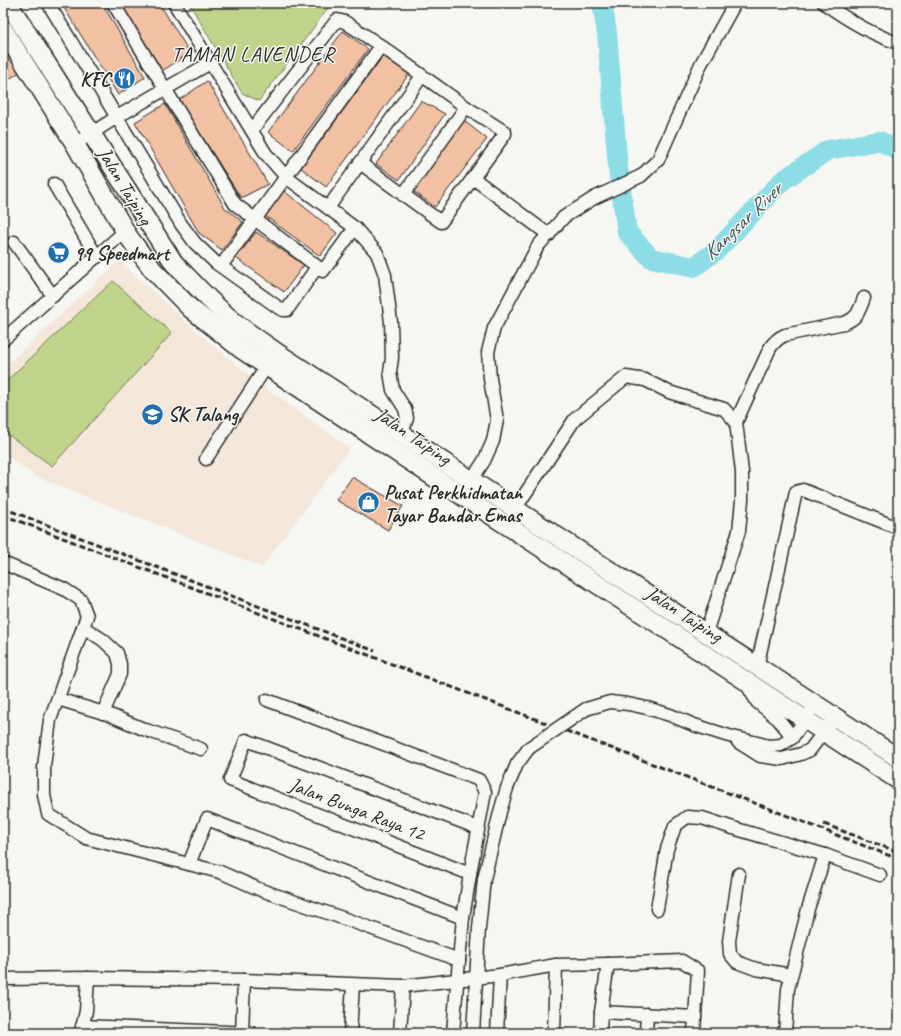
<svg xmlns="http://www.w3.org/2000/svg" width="901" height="1036" font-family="Caveat,sans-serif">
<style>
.built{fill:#f5e6da}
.green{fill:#bfd48a;stroke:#75805a}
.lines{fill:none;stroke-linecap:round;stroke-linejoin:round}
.river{stroke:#8cdde6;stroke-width:20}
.building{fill:#f2c0a2;stroke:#2b2b2b}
.minor-casing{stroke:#2b2b2b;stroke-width:15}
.highway-casing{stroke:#2b2b2b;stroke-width:21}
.minor{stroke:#f6f6f2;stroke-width:12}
.highway{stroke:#f6f6f2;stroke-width:18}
.rail{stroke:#2b2b2b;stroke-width:3;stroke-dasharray:6 3;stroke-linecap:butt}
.minor-bridge-casing{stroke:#2b2b2b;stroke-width:15;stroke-linecap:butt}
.minor-bridge{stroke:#f6f6f2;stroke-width:12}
.labels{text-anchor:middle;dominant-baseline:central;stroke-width:3;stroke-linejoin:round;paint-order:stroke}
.poi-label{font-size:20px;font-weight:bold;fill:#2b2b2b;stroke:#f6f6f2;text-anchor:start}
.street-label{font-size:20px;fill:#2b2b2b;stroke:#f6f6f2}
.neighbourhood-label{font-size:21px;letter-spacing:1px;fill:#2b2b2b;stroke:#f6f6f2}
.water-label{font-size:21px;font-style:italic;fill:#43585a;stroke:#f6f6f2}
</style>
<rect width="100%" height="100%" fill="#f6f6f2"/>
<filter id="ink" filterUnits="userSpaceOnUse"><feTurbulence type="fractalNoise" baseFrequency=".025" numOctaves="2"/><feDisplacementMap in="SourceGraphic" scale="8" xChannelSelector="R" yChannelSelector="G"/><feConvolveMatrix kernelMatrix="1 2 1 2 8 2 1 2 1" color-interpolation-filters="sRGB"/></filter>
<g filter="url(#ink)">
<path class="built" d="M119 261 194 329 256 381 350 448 262 567 35 476 3 453V368Z"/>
<g class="green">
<path d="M189 3H324L329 7 259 101 242 93Z"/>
<path d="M113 281 172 333 52 466 3 431V384Z"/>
</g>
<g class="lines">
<path class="river" d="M602 3 607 33 618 168 627 232 651 258 694 267 717 250 782 181 828 150 879 141 898 150"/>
</g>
<g class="building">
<path d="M61 3H102L145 77 118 95Z"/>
<path d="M121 3H159L190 53 162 71Z"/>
<path d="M343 31 368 49 293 151 268 132Z"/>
<path d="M3 47 20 72 3 83Z"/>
<path d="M383 56 409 74 326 187 301 168Z"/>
<path d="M207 81 268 184 241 198 179 100Z"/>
<path d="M421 101 445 114 399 180 376 164Z"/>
<path d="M165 104 225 208 243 222 222 250 199 233 135 122Z"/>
<path d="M463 120 487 139 435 207 413 191Z"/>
<path d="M284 191 337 233 320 256 264 215Z"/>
<path d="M256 232 304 265 284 292 236 258Z"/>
<path d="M352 477 403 506 388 530 336 500Z"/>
</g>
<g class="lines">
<defs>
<g id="minor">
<path d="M48 3 181 224 195 243 216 263 279 308 283 310H287L317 267"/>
<path d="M113 3 235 204 323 271 355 228"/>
<path d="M174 3 266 154 286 177 355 228 377 253 385 275 391 322 392 358 390 372 393 390 405 409 407 418 402 434"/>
<path d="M824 3C846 19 871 34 898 43"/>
<path d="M252 130 337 20 345 22 381 46 466 107 505 132V134L441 222 360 163"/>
<path d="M75 144 117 117 210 63"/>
<path d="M473 178 549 235"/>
<path d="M54 184 97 257"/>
<path d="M403 195 466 107"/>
<path d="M328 208 422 76"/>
<path d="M14 242 53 296"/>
<path d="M221 266 381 46"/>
<path d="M3 340 125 231"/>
<path d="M736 422 770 348C774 342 778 338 785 335L844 323C858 318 859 311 864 298"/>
<path d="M206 459 270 361"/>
<path d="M467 487 484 461 493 441 497 420 490 379 488 352 494 328 538 246 564 217 594 198 641 176 658 160 701 64 735 3"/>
<path d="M515 509 575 419 626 377 645 380 669 392 724 409 736 422 742 472V500L739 531 706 633"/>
<path d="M3 563 64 589 81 600 87 616 50 720 44 766V795L48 814 86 838 220 872 261 890 351 921 459 960 453 1033"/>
<path d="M83 627 103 640 117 653 120 664V674L103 713"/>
<path d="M757 667 796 492 803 490 898 528"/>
<path d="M747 685 757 702 778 719 787 730 792 738"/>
<path d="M58 699 110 715 146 730 201 749"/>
<path d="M267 700 479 780 485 792 470 874 463 918 459 960"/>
<path d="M586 709 610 702 628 704 647 708 670 715 694 725 729 736 769 746 781 745 792 738 809 714"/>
<path d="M738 742 760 756 782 759 801 754 810 750 828 726"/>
<path d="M189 864 207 819 463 918"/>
<path d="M470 874 230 780 246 740 478 828"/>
<path d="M739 874 729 941 730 954 737 962 756 969 791 975"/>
<path d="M657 909 667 849 675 826 687 817 702 818 733 828 825 855 880 875"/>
<path d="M3 979 88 978 244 980 403 986 500 975 556 965 608 964 682 961 698 971 694 1033"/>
<path d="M601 1012 695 1017"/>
<path d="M82 1026 252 1033"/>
<path d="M81 1033 86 1011 88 978"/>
<path d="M242 1033 244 980"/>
<path d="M350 1033 353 985"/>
<path d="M400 1033 403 986"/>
<path d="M473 1033 479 928 484 879 500 812 507 788 517 764 529 748"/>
<path d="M497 1033 500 975"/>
<path d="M554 1033 556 965"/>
<path d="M600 1033 601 1012 608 964"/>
<path d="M646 1033 647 1014"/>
<path d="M785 1033 788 989 808 909 825 855"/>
</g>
<g id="highway">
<path d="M8 3 174 263C191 281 208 299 226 315 242 329 259 340 276 352L532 520 898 758"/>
<path d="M3 29 75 144 128 236 153 270 190 308 241 349 488 513 898 780"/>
</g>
</defs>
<use href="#minor" class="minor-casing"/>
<use href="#highway" class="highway-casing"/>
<use href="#minor" class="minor"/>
<use href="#highway" class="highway"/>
<g class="rail">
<path d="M3 508 375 651"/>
<path d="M3 515 770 809 898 859"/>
<path d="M824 824 898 852"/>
</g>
<defs>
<path id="minor-bridge" d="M529 748 586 709"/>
</defs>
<use href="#minor-bridge" class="minor-bridge-casing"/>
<use href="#minor-bridge" class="minor-bridge"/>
</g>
</g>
<defs>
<symbol id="restaurant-disc" viewBox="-11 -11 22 22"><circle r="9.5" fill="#1f6fb2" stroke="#f6f6f2"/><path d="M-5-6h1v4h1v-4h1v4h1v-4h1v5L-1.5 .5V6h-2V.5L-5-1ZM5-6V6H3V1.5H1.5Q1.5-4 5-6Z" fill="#fff"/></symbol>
<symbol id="supermarket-disc" viewBox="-11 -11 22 22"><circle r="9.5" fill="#1f6fb2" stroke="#f6f6f2"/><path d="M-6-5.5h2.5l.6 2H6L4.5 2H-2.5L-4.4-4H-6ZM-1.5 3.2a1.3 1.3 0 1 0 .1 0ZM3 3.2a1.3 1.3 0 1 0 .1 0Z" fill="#fff"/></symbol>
<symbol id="school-disc" viewBox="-11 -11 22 22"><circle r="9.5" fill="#1f6fb2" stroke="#f6f6f2"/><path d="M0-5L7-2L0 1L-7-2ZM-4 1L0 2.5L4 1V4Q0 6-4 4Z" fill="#fff"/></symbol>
<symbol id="shop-disc" viewBox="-11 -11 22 22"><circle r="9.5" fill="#1f6fb2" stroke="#f6f6f2"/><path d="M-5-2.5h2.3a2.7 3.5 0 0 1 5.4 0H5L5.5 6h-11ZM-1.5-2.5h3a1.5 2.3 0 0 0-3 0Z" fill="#fff"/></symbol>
</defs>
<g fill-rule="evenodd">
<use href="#restaurant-disc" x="112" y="66" width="25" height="25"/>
<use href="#supermarket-disc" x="46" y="240" width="25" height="25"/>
<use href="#school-disc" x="140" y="402" width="25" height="25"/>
<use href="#shop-disc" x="356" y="490" width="25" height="25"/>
</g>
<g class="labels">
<g class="poi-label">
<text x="110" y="79" text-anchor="end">KFC</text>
<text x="74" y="253">99 Speedmart</text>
<text x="168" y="414">SK Talang</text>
<text x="384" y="492">Pusat Perkhidmatan<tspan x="384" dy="23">Tayar Bandar Emas</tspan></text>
</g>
<g class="street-label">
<text transform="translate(125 186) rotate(59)">Jalan Taiping</text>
<text transform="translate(413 436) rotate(34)">Jalan Taiping</text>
<text transform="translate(684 614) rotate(33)">Jalan Taiping</text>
<text transform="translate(357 809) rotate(21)">Jalan Bunga Raya 12</text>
</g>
<g class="neighbourhood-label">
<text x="253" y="54">TAMAN LAVENDER</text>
</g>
<g class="water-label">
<text transform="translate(742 221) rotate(-44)">Kangsar River</text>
</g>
</g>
<rect width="901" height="1036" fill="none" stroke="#f6f6f2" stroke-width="16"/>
<rect x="8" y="8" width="885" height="1020" fill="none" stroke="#2b2b2b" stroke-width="1.5" filter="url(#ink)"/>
</svg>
